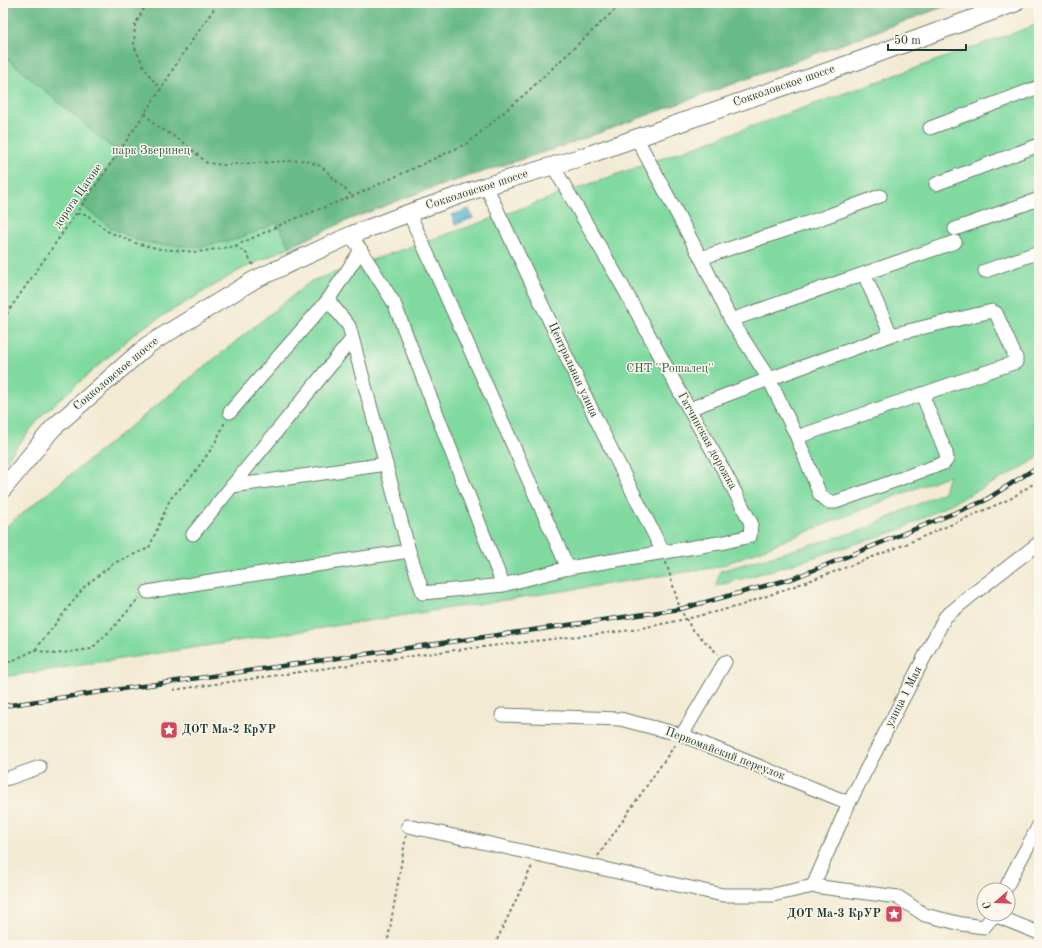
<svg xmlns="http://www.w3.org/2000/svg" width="1042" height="948" font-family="'Old Standard TT',serif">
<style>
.green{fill:#80daa0;stroke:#508c6a}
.forest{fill:#68ba86;stroke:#447c5d}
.water{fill:#4badca;stroke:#35757f}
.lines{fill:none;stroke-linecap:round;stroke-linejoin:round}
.minor-casing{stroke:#697a6c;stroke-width:15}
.major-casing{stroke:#697a6c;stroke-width:19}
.path{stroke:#697a6c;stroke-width:2;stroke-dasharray:3 3;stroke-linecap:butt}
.minor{stroke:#fff;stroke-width:13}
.major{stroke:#fff;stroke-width:17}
.rail-casing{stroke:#1f3d34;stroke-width:4.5}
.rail{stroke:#fbf7ec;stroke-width:3;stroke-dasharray:9;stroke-linecap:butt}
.labels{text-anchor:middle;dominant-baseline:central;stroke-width:3;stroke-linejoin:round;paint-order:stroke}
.street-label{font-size:12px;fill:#1f3d34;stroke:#fbf7ec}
.park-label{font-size:12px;fill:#325c4a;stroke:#fbf7ec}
.poi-label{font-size:12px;font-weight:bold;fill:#1f3d34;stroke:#fbf7ec;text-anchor:start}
</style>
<rect width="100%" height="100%" fill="#fbf7ec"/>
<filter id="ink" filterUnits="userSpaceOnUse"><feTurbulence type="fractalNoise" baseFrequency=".025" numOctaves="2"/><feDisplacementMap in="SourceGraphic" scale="8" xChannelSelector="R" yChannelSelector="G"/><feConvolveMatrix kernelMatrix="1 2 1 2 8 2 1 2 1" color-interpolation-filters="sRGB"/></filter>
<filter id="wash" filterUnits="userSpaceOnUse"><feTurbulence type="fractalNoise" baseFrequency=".012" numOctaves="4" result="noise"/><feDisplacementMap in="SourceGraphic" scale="16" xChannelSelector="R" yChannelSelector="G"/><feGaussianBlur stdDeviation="0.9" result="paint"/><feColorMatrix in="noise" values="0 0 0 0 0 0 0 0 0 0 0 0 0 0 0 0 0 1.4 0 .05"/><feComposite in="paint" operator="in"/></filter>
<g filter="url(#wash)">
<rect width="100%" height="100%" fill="#f3ead3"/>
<g class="green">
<path d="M3 3H954L563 146 426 190 348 220 240 270 139 330 43 414 3 464Z"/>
<path d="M1039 24V457L1018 470 899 530 773 570 716 586 720 571 862 530 944 492 949 475 718 567 3 677V529L311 281 500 216Z"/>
</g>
<path class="forest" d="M3 3H954L563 146 426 190 348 220 290 247 277 223 234 240 200 247 160 245 136 240 110 227 82 206 118 153 3 55Z"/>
<path class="water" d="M469 209 473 218 455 225 452 215Z"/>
</g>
<g filter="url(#ink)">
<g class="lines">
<defs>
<g id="minor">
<path d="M930 128 1039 87"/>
<path d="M636 137 701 258 731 320 769 379 797 437 820 495 828 502H836L944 463 947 459 946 453 922 394"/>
<path d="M936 184 1039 145"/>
<path d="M486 186 500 216 598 423 663 552"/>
<path d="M409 213 568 568"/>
<path d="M955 229 1039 199"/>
<path d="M351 235 394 303 503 585"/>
<path d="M701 258 822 218 880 196"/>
<path d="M985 271 1039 252"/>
<path d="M864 274 891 335"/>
<path d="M731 320 955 242"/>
<path d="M689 409 769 379 891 335 992 311 996 313 1016 358V362L797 437"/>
<path d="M230 412 328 300 361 250"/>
<path d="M232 486 386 464"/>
<path d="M193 534 352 339"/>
<path d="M409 551 423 593 503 585 568 568 725 542 750 536 751 523 724 471 689 409 623 287 553 166"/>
<path d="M148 592 210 581 409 551 349 326 328 300"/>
<path d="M502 715 620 719 682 735 849 803"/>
<path d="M682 735 725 662"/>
<path d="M3 779 9 778 40 767"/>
<path d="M408 826 723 895H773L813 886 898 897 925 915 962 924 984 927 994 915 1039 933"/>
<path d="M813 886 849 803 945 617 973 594 1039 543"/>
<path d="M1005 890C1015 868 1028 847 1039 825"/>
</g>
<path id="major" d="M3 489 53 428 148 345 254 280 351 235 409 213 486 186 582 157 863 59 1015 3"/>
</defs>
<use href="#minor" class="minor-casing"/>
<use href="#major" class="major-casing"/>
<g class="path">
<path d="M147 3 135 25 134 46 144 67 152 79 161 89"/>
<path d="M145 113 154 124 183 142 207 163 223 165 304 160 321 166 352 196"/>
<path d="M77 214H86L107 231 135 243 160 249 198 252 235 246 289 221 358 194 468 143 525 94 622 3"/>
<path d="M235 246 247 254 253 265"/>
<path d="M3 319 118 153 161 89 178 61 218 3"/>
<path d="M666 562 680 609 692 629 718 654"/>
<path d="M35 650 55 654 91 649 114 627 139 598"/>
<path d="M3 665 35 650 85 586 114 563 149 548 170 499 192 476 214 445 225 422"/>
<path d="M173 690 447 651 632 630 686 619 739 606 839 570 906 544 1010 499 1039 480"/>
<path d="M598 856 675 745"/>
<path d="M387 945 406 836"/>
<path d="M494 945 496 942 533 864"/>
</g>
<use href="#minor" class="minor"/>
<use href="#major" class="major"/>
<defs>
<path id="rail" d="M3 706 680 609 794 578 984 501 1039 466"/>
</defs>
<use href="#rail" class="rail-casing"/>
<use href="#rail" class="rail"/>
</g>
</g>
<defs>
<symbol id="sight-square" viewBox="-11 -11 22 22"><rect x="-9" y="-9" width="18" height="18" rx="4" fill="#d1495b" stroke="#fbf7ec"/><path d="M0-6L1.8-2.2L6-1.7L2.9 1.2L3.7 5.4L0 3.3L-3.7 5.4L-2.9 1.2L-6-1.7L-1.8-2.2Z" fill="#fff"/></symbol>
</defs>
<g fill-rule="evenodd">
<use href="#sight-square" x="159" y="720" width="20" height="20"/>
<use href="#sight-square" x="884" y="904" width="20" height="20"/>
</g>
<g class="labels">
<g class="street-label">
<text transform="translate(784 86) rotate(-19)">Сокколовское шоссе</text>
<text transform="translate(477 190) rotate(-18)">Сокколовское шоссе</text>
<text transform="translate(78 196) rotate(-55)">дорога Цагове</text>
<text transform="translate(573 370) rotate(65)">Центральная улица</text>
<text transform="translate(116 374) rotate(-40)">Сокколовское шоссе</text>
<text transform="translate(707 441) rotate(61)">Гатчинская дорожка</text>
<text transform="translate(904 697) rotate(-63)">улица 1 Мая</text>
<text transform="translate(725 754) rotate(21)">Первомайский переулок</text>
</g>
<g class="park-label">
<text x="151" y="151">парк Зверинец</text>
<text x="670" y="369">СНТ ''Рошалец''</text>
</g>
<g class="poi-label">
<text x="182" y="730">ДОТ Ма-2 КрУР</text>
<text x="881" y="914" text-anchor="end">ДОТ Ма-3 КрУР</text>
</g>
</g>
<rect width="1042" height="948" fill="none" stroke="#fbf7ec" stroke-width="16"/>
<g transform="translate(996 902) rotate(251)"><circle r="19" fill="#fbf7ec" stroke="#a3ada2"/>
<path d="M0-3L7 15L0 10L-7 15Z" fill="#d1495b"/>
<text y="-6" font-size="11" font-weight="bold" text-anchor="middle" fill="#1f3d34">С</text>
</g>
<path d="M888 44v6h78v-6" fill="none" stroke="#1f3d34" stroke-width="2"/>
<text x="894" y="44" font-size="12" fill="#1f3d34" stroke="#fbf7ec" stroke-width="3" paint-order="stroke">50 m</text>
</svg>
